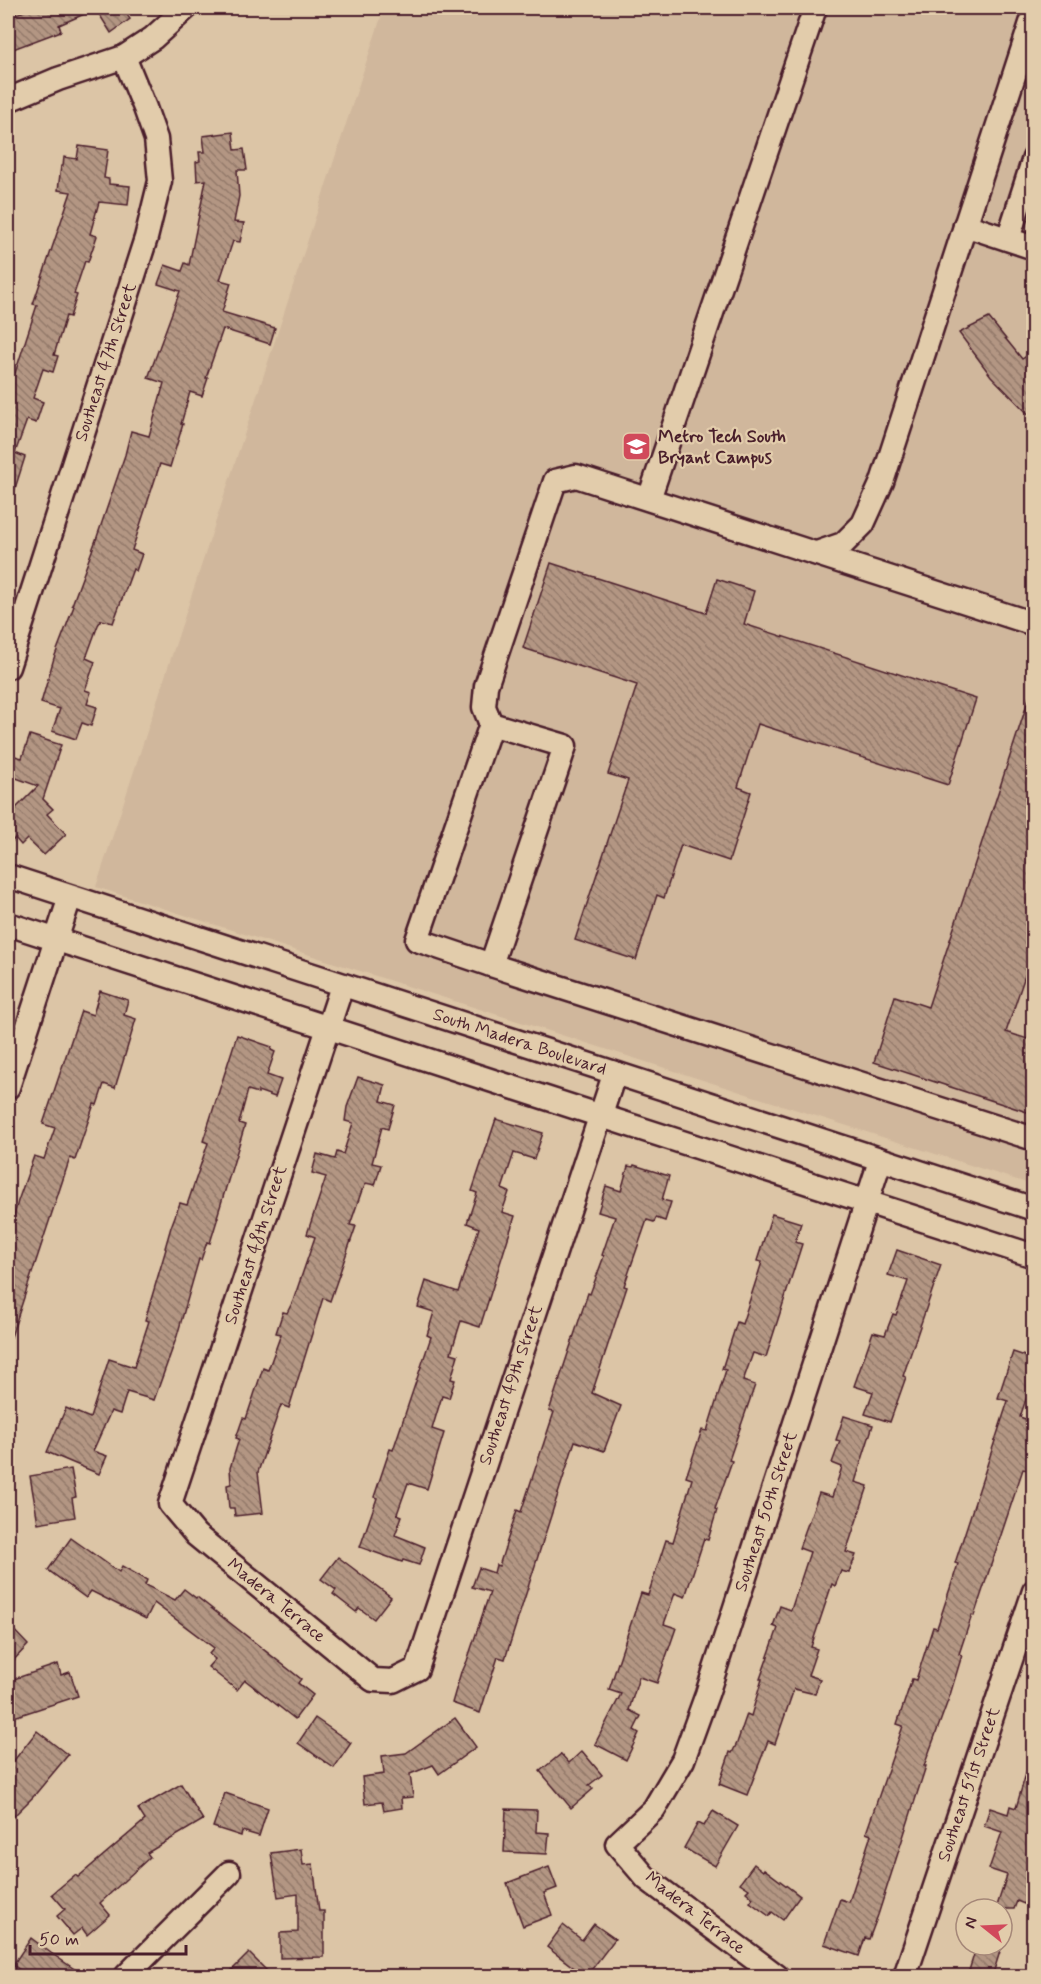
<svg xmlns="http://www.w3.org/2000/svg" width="1041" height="1984" font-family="Mynerve,sans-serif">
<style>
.built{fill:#d0b79c}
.building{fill:url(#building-back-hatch);stroke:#4a1f2b;stroke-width:1.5}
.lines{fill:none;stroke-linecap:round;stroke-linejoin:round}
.minor-casing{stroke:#4a1f2b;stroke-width:27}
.minor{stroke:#e2ccab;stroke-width:22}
.labels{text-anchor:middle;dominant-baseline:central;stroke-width:4.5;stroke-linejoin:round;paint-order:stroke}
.street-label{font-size:18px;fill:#4a1f2b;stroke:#e2ccab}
.poi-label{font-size:18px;font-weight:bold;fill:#4a1f2b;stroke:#e2ccab;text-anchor:start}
</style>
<defs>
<pattern id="building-back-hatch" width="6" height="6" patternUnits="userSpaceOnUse" patternTransform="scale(1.5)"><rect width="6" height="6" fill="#b39683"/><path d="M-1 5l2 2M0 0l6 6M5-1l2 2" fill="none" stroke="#947a6b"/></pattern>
</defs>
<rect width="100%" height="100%" fill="#dcc5a6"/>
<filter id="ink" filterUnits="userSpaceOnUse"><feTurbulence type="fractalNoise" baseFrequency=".0167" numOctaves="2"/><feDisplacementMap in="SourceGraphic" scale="12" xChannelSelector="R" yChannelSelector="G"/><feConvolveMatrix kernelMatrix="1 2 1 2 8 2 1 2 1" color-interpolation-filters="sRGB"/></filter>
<g filter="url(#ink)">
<path class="built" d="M384 8H1033V1185L96 887Z"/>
<g class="building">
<path d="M32 8H122L130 19 111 33 96 9 59 25 61 31 8 51V17Z"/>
<path d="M233 132 235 150 244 149 247 170H237L239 196 234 222 244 223 240 242 233 241 220 280 231 283 222 312 275 328 270 344 223 329 206 378H208L202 396 190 392 181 424H183L170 467 160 464 132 550 142 554 136 571 133 569 113 623 101 620 98 625 86 658 95 662 85 690 91 692 87 704 97 707 91 726 82 723 76 739 52 731 60 709 41 703 54 658 74 606 72 605 97 537 125 455 131 431 149 436 164 383 148 378 180 291 158 284 165 265 182 271 185 263 189 265 206 180 197 181 196 162 200 161 199 152H205L203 136Z"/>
<path d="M79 146 108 150 104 178 109 179V184L130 186 128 205 99 202 90 234 97 236 88 262 85 261 74 294 77 295 70 317 66 316 54 355 58 356 53 372 43 369 33 398 43 402 36 423 27 420 15 453 25 457 11 501 8 500V382L11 371 15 373 37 305 33 304 71 192 58 190 61 166H63L64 157 77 159Z"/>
<path d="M989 318 1022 359 1034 351V420L991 376 959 333Z"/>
<path d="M551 563 706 613 717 579 754 591 744 624 976 699 948 785 758 724 738 787 751 792 729 861 681 845 664 898 657 895 636 960 575 940 628 780 608 774 637 685 523 648Z"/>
<path d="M1030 695 1034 696V949L1006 1032 1034 1041V1101L1030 1113 874 1062 895 996 928 1007Z"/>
<path d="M30 735 61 745 43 799 53 809 47 814 66 834 44 855 27 839 21 845 15 838 8 846V816L38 786 8 775V754L22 758Z"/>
<path d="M100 991 128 1000 124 1015 136 1019 115 1088 104 1084 97 1105 94 1104 75 1160 70 1158 11 1337 8 1336V1237L18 1201 34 1156 44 1159 55 1128 43 1124 81 1011 93 1015Z"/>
<path d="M237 1035 272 1047 271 1050 275 1052 267 1075 281 1080 275 1097 258 1091V1093L248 1090 239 1123 245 1125 217 1217H218L210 1243 207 1242 201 1260 199 1259 177 1336 154 1400 127 1392 120 1414 111 1411 93 1451 107 1456 99 1474 47 1452 66 1408 90 1418 109 1359 134 1367 149 1321 145 1320 166 1249 165 1248 171 1227 180 1203 187 1205 208 1143 203 1141Z"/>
<path d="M358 1077 385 1085 381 1101 395 1105 388 1129 382 1127 372 1163 381 1165 375 1185 366 1183 363 1190H362L350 1225 356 1226 330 1301 323 1298 289 1408 281 1405 258 1472 263 1513 235 1516 234 1508H229L227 1485 231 1484 230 1468 239 1439 236 1438 243 1418 246 1419 263 1368 268 1370 281 1334 276 1333 283 1312 287 1313 293 1301 315 1237 307 1234 326 1177 312 1173 317 1154 335 1159 337 1152 343 1154 353 1123 345 1121 347 1107Z"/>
<path d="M496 1119 543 1133 534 1159 514 1153 502 1189 509 1192 502 1212 515 1216 480 1327 461 1321 451 1353 458 1355 451 1379 455 1380 449 1398 442 1396 432 1429 444 1433 427 1489 408 1483 397 1514 402 1516 395 1535 425 1547 419 1565 403 1560 402 1562 360 1547 377 1498 374 1497 390 1449 393 1450 431 1337 427 1335 434 1312 418 1307 426 1281 458 1292 479 1228 467 1223 477 1193 472 1191Z"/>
<path d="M634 1165 669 1176 662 1200 671 1202 665 1221 656 1218 654 1222 647 1220 624 1286 627 1287 592 1393 621 1406 604 1451 575 1441 505 1659 498 1657 480 1713 452 1703 461 1672H462L467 1661 490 1592 472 1587 479 1568 494 1573 496 1565 499 1566 517 1510 521 1512 554 1412 549 1411 588 1293 590 1294 604 1256 602 1255 615 1217 598 1212 606 1186 621 1191 628 1166 633 1167Z"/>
<path d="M772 1214 801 1223 795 1242 802 1244 766 1357 753 1353 743 1381 755 1385 729 1460 732 1461 715 1509 717 1510 708 1540 704 1539 685 1597 675 1593 664 1624 676 1628 657 1683 639 1677 629 1710 641 1716 634 1730 639 1733 626 1760 595 1744 621 1694 609 1690 641 1593 648 1595 666 1540 673 1542 692 1479 686 1477 702 1430 707 1431 726 1370 722 1369 737 1322 742 1324 762 1262 757 1261Z"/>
<path d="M897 1250 941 1265 903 1376 906 1377 890 1422 865 1414 873 1392 854 1386 873 1332 885 1335 893 1314 896 1315 908 1281 888 1275Z"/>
<path d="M1013 1352 1034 1359V1376L1020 1417 1034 1422V1471L1023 1469 974 1616 972 1615 959 1654 962 1655 950 1695 924 1766H926L878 1915 869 1939 865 1938 859 1956 824 1944 840 1899 849 1902 871 1835 866 1833 903 1726 897 1724 912 1679 916 1680 933 1627 937 1628 958 1564 955 1563 1008 1401 998 1398Z"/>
<path d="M844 1416 873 1425 855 1482 868 1486 846 1552 856 1555 849 1573 841 1571 835 1586 832 1584 811 1647 817 1649 808 1675 820 1679 815 1694 794 1689 775 1744 768 1741 747 1795 719 1784 730 1752 732 1753 737 1743 747 1714 751 1716 762 1679H760L778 1628 773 1626 780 1606 791 1610 810 1552 799 1548 819 1493 832 1497 842 1467 832 1463 840 1441 836 1440Z"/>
<path d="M71 1469 76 1497 72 1498 75 1517 38 1523 30 1476Z"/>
<path d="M71 1538 119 1572 122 1566 147 1580 145 1585 175 1600 184 1589 196 1598 197 1597 301 1679 298 1683 313 1695 295 1719 245 1680 237 1690 208 1667 215 1659 209 1654 214 1648 154 1603 146 1619 91 1591 86 1598 48 1570Z"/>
<path d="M338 1557 391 1597 374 1619 359 1608 356 1612 333 1594 336 1590 321 1579Z"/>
<path d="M8 1624 28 1645 8 1666Z"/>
<path d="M58 1664 61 1675 70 1672 78 1696 8 1719V1681Z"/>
<path d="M315 1718 351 1743 334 1768 298 1743Z"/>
<path d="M455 1718 476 1747 439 1774 433 1765 410 1774 413 1797 401 1798 402 1808 384 1811 382 1802 365 1804 362 1777 384 1774 382 1756 406 1753Z"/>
<path d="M37 1731 68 1755 33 1797 8 1822V1768Z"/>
<path d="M582 1751 602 1775 589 1785 593 1789 571 1808 540 1771 561 1754 569 1763Z"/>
<path d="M1029 1763 1034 1764V1874L1024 1904 1017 1901 1014 1909H996L1007 1875 989 1869 1002 1832 984 1826 990 1808 1008 1814 1010 1806 1016 1808Z"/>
<path d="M181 1784 203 1820 147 1853 150 1857 100 1903 110 1915 87 1935 82 1928 73 1935 57 1916 65 1909 52 1894 75 1875 78 1877 145 1820 138 1809Z"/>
<path d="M225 1793 268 1808 259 1836 242 1831 241 1836 213 1827Z"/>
<path d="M506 1809 537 1810 536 1832 549 1833 547 1854 504 1852Z"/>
<path d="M713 1811 738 1826 715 1866 684 1848 698 1823 704 1826Z"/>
<path d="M301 1849 303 1865 313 1864 319 1911H324V1957L280 1958V1933L298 1932V1894L278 1897 271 1853Z"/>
<path d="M754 1864 763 1871 764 1869 800 1896 783 1920 772 1912 769 1916 750 1902 753 1898 746 1892 749 1889 740 1883Z"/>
<path d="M549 1867 557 1888 544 1893 552 1915 523 1926 507 1883Z"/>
<path d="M594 1924 615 1939 586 1977 547 1947 563 1925 582 1940Z"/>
<path d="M31 1938 51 1953 86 1977H30L13 1965Z"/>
<path d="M977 1945H1002L992 1977H967Z"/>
<path d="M249 1953 273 1977H225Z"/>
</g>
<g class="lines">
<defs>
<g id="minor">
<path d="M8 100 58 79 124 57 153 38 186 8"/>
<path d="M965 225 1034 248"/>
<path d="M1008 239 1034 158"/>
<path d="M649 499 815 8"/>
<path d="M817 553 843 544 863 524 882 482 1034 14"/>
<path d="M1034 624 576 476 555 481 486 686 484 707 491 724 565 746 491 965 1034 1139"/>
<path id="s1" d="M8 667 146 238 160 181 156 139 145 108 124 57"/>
<path d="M491 724 417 940 491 965"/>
<path id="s2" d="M8 876 1034 1209"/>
<path d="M8 924 1034 1256"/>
<path id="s3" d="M342 986 170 1504 196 1535 373 1680 393 1681 417 1669 614 1075"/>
<path d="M8 1087 70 897"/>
<path d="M126 1976 229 1873"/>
<path id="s4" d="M777 1976 647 1879 617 1844 654 1809 683 1760 707 1694 880 1161"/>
<path id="s5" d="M905 1976 1034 1591"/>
</g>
</defs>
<use href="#minor" class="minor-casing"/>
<use href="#minor" class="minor"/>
</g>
</g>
<defs>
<symbol id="school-square" viewBox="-11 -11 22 22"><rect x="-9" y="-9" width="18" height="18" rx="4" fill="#d1495b" stroke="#e2ccab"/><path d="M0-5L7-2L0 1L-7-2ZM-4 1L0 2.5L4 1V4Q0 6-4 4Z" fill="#fff"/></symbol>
</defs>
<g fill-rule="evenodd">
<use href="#school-square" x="620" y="430" width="33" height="33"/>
</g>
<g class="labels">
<g class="street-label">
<text stroke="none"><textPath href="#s1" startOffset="320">Southeast 47th Street</textPath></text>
<text stroke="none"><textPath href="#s2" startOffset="538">South Madera Boulevard</textPath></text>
<text transform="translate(256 1245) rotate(-72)">Southeast 48th Street</text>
<text stroke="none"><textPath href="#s3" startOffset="1161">Southeast 49th Street</textPath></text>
<text stroke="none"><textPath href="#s4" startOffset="578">Southeast 50th Street</textPath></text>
<text stroke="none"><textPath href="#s3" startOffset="690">Madera Terrace</textPath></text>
<text stroke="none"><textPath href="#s5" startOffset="202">Southeast 51st Street</textPath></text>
<text transform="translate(695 1913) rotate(38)">Madera Terrace</text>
</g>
<g class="poi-label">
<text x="658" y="437">Metro Tech South<tspan x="658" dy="21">Bryant Campus</tspan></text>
</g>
</g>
<rect width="1041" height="1984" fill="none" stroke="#e2ccab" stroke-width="30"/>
<rect x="15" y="15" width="1011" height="1954" fill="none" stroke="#4a1f2b" stroke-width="2" filter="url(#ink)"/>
<g transform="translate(984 1927) rotate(288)"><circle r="28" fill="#e2ccab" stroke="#a58778" stroke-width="1.5"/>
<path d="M0-4.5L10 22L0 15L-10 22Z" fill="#d1495b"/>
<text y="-9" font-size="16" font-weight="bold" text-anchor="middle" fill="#4a1f2b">N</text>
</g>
<path d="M30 1945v9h156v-9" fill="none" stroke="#4a1f2b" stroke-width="3"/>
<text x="39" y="1945" font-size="18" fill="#4a1f2b" stroke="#e2ccab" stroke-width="4.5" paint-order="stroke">50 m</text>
</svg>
